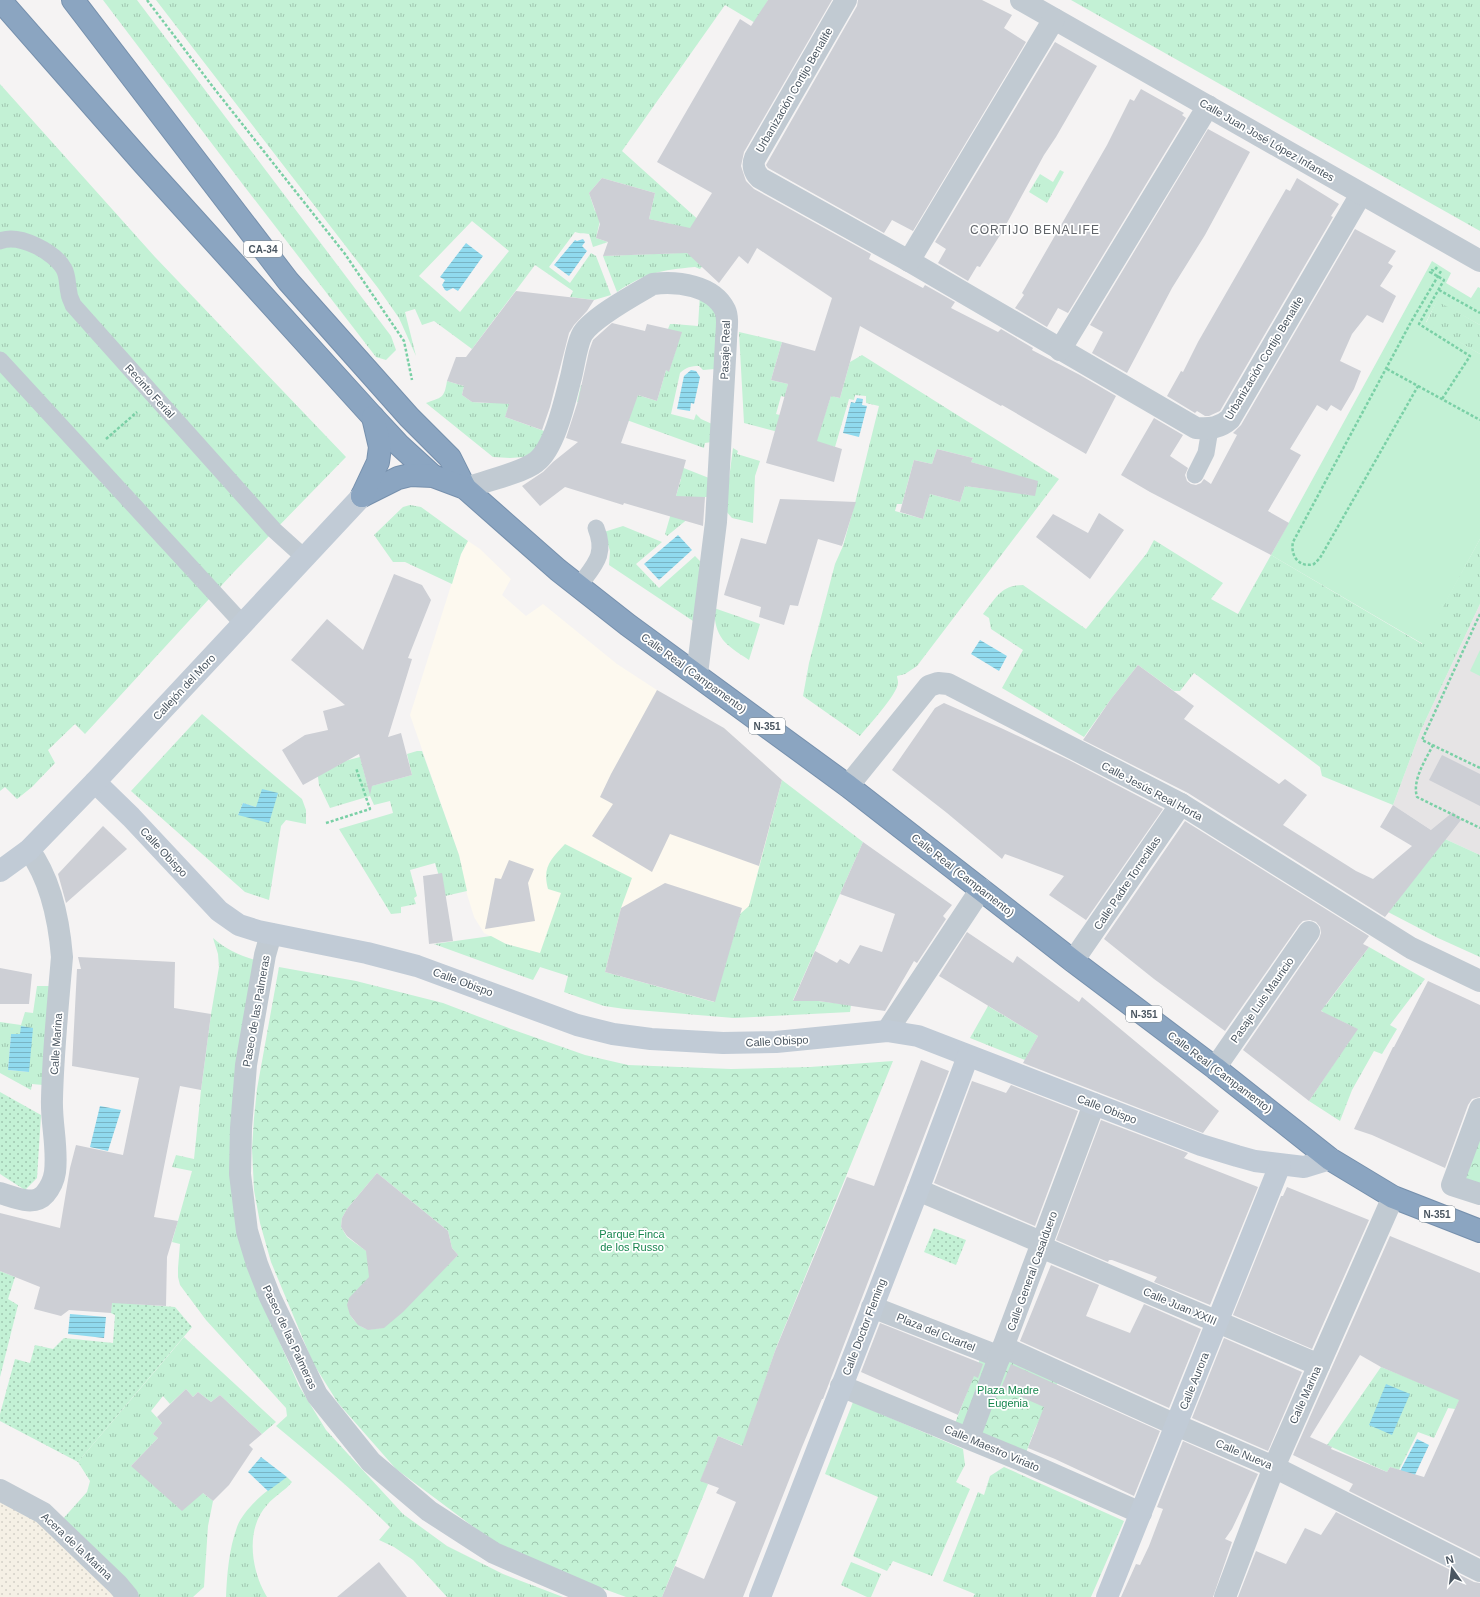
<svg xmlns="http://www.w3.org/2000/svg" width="1480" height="1597" font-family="Helvetica,sans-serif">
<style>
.commercial{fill:#fdf9ef}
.education{fill:#e6e4e5}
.grass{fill:url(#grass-tufts);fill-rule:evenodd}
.forest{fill:url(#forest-crowns);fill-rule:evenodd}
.sand{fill:url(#sand-dots)}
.garden{fill:url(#garden-dots)}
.pitch{fill:#c3f1d5}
.water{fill:url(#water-rules)}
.building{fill:#cdcfd5;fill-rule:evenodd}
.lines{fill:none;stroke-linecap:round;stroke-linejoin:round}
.highway-casing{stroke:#7690ad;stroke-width:24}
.path{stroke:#7ad0a6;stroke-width:2.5;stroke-dasharray:3 2;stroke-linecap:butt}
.lane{stroke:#c1cad2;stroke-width:17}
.street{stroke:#c1cad2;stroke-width:22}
.secondary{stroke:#c1cbd6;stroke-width:22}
.highway{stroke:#8ba5c1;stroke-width:22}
.labels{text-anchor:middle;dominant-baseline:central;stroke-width:3.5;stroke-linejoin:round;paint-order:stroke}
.shield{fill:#fff;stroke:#808990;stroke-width:1}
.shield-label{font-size:10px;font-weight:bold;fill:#4a5661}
.street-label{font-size:11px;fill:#4a5661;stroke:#fff}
.park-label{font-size:11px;fill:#17864f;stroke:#fff}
.neighbourhood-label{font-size:12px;letter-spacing:1px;fill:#5f6368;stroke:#fff}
</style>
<defs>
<pattern id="grass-tufts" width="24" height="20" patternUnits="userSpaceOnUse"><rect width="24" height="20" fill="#c3f1d5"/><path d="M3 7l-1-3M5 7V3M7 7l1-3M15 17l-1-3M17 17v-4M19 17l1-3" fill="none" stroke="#a0c6b0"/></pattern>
<pattern id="forest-crowns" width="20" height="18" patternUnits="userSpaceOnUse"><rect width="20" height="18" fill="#c3f1d5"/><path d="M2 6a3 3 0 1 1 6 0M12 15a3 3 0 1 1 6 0" fill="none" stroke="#a0c6b0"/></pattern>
<pattern id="sand-dots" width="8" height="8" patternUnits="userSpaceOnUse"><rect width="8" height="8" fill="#f5f0e5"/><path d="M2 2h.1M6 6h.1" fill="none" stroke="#d4d0c7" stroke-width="1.8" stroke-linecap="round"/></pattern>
<pattern id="garden-dots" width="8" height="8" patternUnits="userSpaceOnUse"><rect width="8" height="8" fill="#c3f1d5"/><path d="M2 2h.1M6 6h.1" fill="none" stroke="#a0c6b0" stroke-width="1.8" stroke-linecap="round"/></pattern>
<pattern id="water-rules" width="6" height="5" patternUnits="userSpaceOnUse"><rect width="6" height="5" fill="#90daee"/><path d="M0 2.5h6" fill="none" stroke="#78b4c4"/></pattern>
</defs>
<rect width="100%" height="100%" fill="#f5f3f3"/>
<path class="commercial" d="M468 541 480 549 511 579 502 595 526 616 543 604 617 664 666 696 725 729 782 780 749 907 740 914 715 1002 506 944 484 933 474 917 467 894 459 855 410 715 461 554Z"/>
<path class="education" d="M1480 604V855L1445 839 1393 805 1421 730Z"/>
<g class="grass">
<path d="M103 0H137L391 336 396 350 386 360 376 357 241 182Z"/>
<path d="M156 0H768L757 24 725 5 622 151 723 242 700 269 695 267C661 270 645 273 617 292L603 256 679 253 683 239 671 224 649 219 655 193 602 178 589 193 595 211 602 212 596 238 608 242 593 247 589 234C584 233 580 234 575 232L549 267 570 283 591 253 596 256 611 295 594 300 570 297 573 291 535 265 472 349 434 321 422 325 415 309 405 312 416 356 399 318 378 288ZM472 221 509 251 460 312 419 276Z"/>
<path d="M1071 0H1480V231Z"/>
<path d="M0 84 155 257 346 457 232 574 85 734 75 724 48 750 55 763 32 787 17 799 5 787 0 791Z"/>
<path d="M1060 170 1064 172 1047 203 1029 192 1040 174 1053 182Z"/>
<path d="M700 294 717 308 715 369 703 370 699 366C691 366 686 367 680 373L671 414 694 420 696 414 701 419 712 424V442L705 443 704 448 577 402 581 385 621 390 657 401 666 370 669 371 676 349 668 329 670 324H674L698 326Z"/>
<path d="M1437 300 1480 325V354L1426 323Z"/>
<path d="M739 332 782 342 771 380 788 384 785 397 781 396 776 414 795 419 798 414 823 420 831 396 840 398 850 362 862 355 1059 479 917 666 905 674 897 676C897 678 898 680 898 682 899 693 868 726 860 736L803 696 809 663 835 564 843 546 855 503 879 406 866 403V396L855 395 854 400 849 399 835 447 744 423ZM937 449 973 458 971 462 998 470 994 490 965 486 960 502 930 494 923 519 895 511 897 504H902L914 460 932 464Z"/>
<path d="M447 381 464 386 462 395 472 402 488 403 512 397 505 417 547 432 544 444 524 457 510 458 493 457 426 403C442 397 444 399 447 381Z"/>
<path d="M733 448 738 451 737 454 760 461 755 476 753 523 732 518 725 510Z"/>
<path d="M671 463 709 478 708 497H697L695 513 667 536 665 534 681 479Z"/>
<path d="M410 505 421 507 468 541 461 554 452 584 405 562H393L374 535 403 507Z"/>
<path d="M623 526 662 542 636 564 659 588 695 556 702 563 696 623 609 565 610 551 604 532Z"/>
<path d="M1480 539V604L1421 730 1393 805 1322 776 1320 767 1194 673 1180 691H1174L1138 665 1111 699 1084 737 1002 688 1023 650 991 629 989 618 983 614C996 598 1001 585 1023 585L1086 629 1147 553 1154 540 1223 583 1211 599 1238 614 1271 555 1422 644Z"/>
<path d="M714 608 760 624 749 660C725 644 715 639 714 608Z"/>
<path d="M202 714 302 799 306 810V824L286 820 281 826 269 900 245 892 131 791ZM243 803 256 807 238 815Z"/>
<path d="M417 751H422L459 855 467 891 445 896 435 863 410 870 417 896 414 898 416 904 401 907V913L391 914 339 829 393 813 390 801 374 805 370 796 330 808 319 785 318 777 314 769 360 757 368 787 412 775 407 754Z"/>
<path d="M782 780 863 842 793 1000 818 1001 851 1005 850 1012 734 1018 625 1009 604 1006 564 992 568 976 540 967 533 980 434 944 491 936 506 944 540 953 561 893 548 889C542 867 551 859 565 844L632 878 621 908 605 972 714 1002 740 914 749 906Z"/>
<path d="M1445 839 1480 855V957L1438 938 1388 912Z"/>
<path d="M213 938C226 949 238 955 255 960L239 1075 265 1309 299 1386 326 1430 403 1514 447 1546 503 1574 563 1597H447L413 1560 394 1547 379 1540 390 1527C354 1491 315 1458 276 1426L287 1416 286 1408 206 1320 180 1285 178 1277V1268L180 1244 172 1242 192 1171 172 1167 176 1155 194 1159 201 1090 211 1014 219 967 218 954Z"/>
<path d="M1369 947 1425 979 1390 1025 1397 1029 1382 1054 1374 1051 1352 1090 1340 1121 1309 1101 1357 1029 1337 1019 1332 1027 1324 1013 1315 1004V999L1326 1005Z"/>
<path d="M37 986H49L43 1085 32 1084 31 1090 0 1073V1022L21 1025 25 1012 33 1013ZM11 1034H20L29 1072 8 1070Z"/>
<path d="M988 1006 1038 1036 1025 1060 970 1038Z"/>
<path d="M184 1337 276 1422 262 1434 220 1395 211 1402 198 1392 193 1397 186 1389 170 1404 163 1396 151 1411 162 1423 153 1434 158 1438 131 1466 203 1493 213 1501 208 1526 204 1587 193 1597H138L61 1521 87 1492 90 1481 78 1462Z"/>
<path d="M1381 1367 1460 1399 1455 1409 1448 1408 1434 1438 1418 1432 1399 1470 1390 1467 1387 1472 1327 1445Z"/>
<path d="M853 1402 963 1449 965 1465 956 1482 970 1489 932 1576 893 1561 887 1571 853 1556 878 1497 825 1474Z"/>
<path d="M1004 1467 1124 1521 1091 1597H973L975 1594 943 1581 978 1492 984 1495 990 1476Z"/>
<path d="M287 1477 292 1482C285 1491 274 1496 267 1505 245 1529 251 1571 267 1597H226C227 1574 229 1549 237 1527 244 1508 270 1487 287 1477Z"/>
<path d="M851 1562 881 1574 871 1597H867L841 1585Z"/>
</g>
<g class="forest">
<path d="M279 967 356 981 443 1003 511 1029 585 1055 628 1065 731 1069 810 1067 893 1061 776 1348 743 1446 718 1436 701 1480 708 1484 662 1597H626L541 1566 495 1543 396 1469 338 1403 313 1363 271 1262 260 1223 254 1190 252 1149 254 1118 257 1089ZM377 1173 448 1231 452 1248 458 1255 384 1327C367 1332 360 1329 350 1315L371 1275 369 1253 347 1237 341 1227 342 1218 347 1209Z"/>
<path d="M1480 1109V1194L1453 1185Z"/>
<path d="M982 1354 1062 1374 1034 1431 1023 1461 952 1431Z"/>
</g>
<path class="sand" d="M0 1499 31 1515 117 1597H0Z"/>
<g class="garden">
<path d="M0 1092 41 1115 37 1178 25 1190 0 1174Z"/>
<path d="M934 1228 966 1240 956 1265 924 1252Z"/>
<path d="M0 1271 15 1277 8 1299 18 1305 0 1377Z"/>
<path d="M112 1293 135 1304 175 1307 192 1327 78 1462 0 1421V1414L15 1359 30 1363 35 1345 53 1349 64 1338 113 1343 115 1315 111 1313Z"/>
</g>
<g class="pitch">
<path d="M1432 261 1451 273 1446 283 1471 298 1478 287 1480 288V325L1437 301 1426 322 1480 354V539L1423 644 1271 555Z"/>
<path d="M1480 650V676L1470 671Z"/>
</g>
<g class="water">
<path d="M583 239 585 242 582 246 587 251 569 276 554 265 575 240 577 241Z"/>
<path d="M466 243 483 256 458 291 453 288 447 291 445 290 442 285 445 280 440 277Z"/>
<path d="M691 370 696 371 700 377 694 404 691 403 690 411 677 409 684 376Z"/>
<path d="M857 398 863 399 862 405 867 406 859 437 843 433 851 402 855 403Z"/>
<path d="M678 535 692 550 659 580 644 564Z"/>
<path d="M980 640 1007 656 999 671 971 654Z"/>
<path d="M262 789 278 793 269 823 238 815 243 803 256 807Z"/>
<path d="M21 1026 33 1028 29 1072 8 1070 11 1034H20Z"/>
<path d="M100 1106 121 1110 108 1151 90 1147Z"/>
<path d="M70 1314 106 1317 104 1338 68 1334Z"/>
<path d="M1386 1384 1410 1394 1392 1435 1369 1425Z"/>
<path d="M1417 1439 1429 1445 1414 1477 1400 1471Z"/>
<path d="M261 1457 287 1477 268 1491 248 1472Z"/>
</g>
<g class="building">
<path d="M768 0H832L744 152 741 166 746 181 754 189 871 254 869 259 923 288 925 285 955 302 951 308 998 332 1001 329 1033 348 1032 350 1080 375 1116 396 1086 454 1002 405 1001 406 860 326 840 398 831 396 817 441 842 449 834 482 766 463 788 384 771 380 782 342 815 351 832 298 757 248 748 264 739 256 719 283 687 253 603 256 608 242 596 238 600 224 589 193 602 178 655 193 649 219 690 228 712 193 657 162 740 19 751 26Z"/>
<path d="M858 0H982L1012 15 1004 28 1026 42 913 231 892 220 884 233 768 168 766 165 857 6Z"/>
<path d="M1055 42 1097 66 1056 137 1044 155 1002 232 980 267 977 266 968 281 938 263 946 249 935 242Z"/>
<path d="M1141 89 1184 113 1182 115 1186 118 1068 313 1058 308 1047 327 1015 308 1024 295 1022 293 1107 145 1130 99 1134 101Z"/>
<path d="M1208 129 1250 152 1205 235 1172 288 1127 373 1092 353 1103 332 1090 325Z"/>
<path d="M1297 178 1339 204 1331 216 1333 217 1220 411 1209 416H1205L1197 411 1195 413 1167 396 1181 371 1183 372 1198 342 1286 189 1290 191Z"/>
<path d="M1355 229 1396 251 1388 263 1393 266 1380 286 1396 296 1383 323 1367 315 1352 334 1340 361 1361 371 1354 389 1341 411 1331 405 1327 411 1317 405 1290 449 1301 455 1268 511 1289 523 1271 555 1150 492 1121 475 1154 418 1183 435 1170 456 1188 468 1185 475 1187 481 1191 484 1196 485 1201 483 1204 479 1211 484 1237 435 1233 433 1241 425Z"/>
<path d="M516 291 594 300 587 311 574 325 569 333 550 407 542 430 505 417 509 404 472 402 462 395 464 386 447 381 456 357H466Z"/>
<path d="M612 323 645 331 647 324 682 332 669 372 666 370 657 401 638 395 621 443 686 460 676 496 705 497 703 526 624 503 623 505 565 487 540 506 522 486 543 472 553 462 578 442 566 438 578 401 589 351 593 340Z"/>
<path d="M937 449 973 458 971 462 1038 481 1035 496 965 486 960 502 930 494 923 519 900 512 914 460 932 464Z"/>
<path d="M780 499 856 502 842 546 818 539 798 606 790 605 784 625 759 617 761 607 724 595 741 538 766 544Z"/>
<path d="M1099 513 1124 530 1090 579 1036 537 1053 514 1088 533Z"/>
<path d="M394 574 422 585 431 600 408 658 412 659 388 737 401 733 412 775 372 786 370 795 359 754 303 785 282 750 305 735 328 730 323 711 345 705 291 660 327 619 363 650Z"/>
<path d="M1138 665 1194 706 1184 719 1279 784 1285 779 1307 795 1283 825 1356 871 1373 879 1412 846 1380 827 1393 805 1431 830 1453 812 1461 820 1385 917 1188 793 1083 740 1111 699Z"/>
<path d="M657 690 724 728 782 780 759 866 670 834 652 872 592 836 613 804 600 797 611 774Z"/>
<path d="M944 703 1001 728 1069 760 1163 809 1086 920 1049 895 1064 876 1005 854 1002 859 947 813 892 770 935 708Z"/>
<path d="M1442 755 1480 774V806L1429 780Z"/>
<path d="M1185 821 1369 936 1363 944 1369 947 1321 1011 1358 1029 1309 1101 1243 1050 1319 939 1321 933 1320 927 1316 922 1310 920 1303 921 1299 925 1225 1031 1154 979 1104 939Z"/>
<path d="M103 826 127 849 66 903 58 874Z"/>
<path d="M863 842 952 905 943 916 946 919 917 963 914 961 885 1011 819 1001H793L815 951 837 963 840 959 849 964 860 945 882 952 895 914 840 894Z"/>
<path d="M509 860 534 869 528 883 535 921 485 929 495 878 501 879Z"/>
<path d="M442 873 453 941 429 944 423 876Z"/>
<path d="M665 883 742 908 715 1002 605 972 621 908Z"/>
<path d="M967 932 1013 963 1017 956 1079 1002 1082 997 1219 1111 1203 1133 1023 1063 1038 1036 939 976Z"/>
<path d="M78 957 175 962 174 1008 211 1014 201 1090 180 1086 154 1217 178 1221 167 1257 166 1306 112 1303 111 1313 69 1310 61 1316 34 1309 40 1287 0 1271V1213L60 1228 70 1168 76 1145 123 1155 139 1078 72 1066 77 969H81Z"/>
<path d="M0 968 32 974 29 1004H0Z"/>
<path d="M1428 981 1480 1005V1097L1472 1099 1468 1105 1445 1168 1372 1135 1354 1129 1393 1047H1394Z"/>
<path d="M921 1060 949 1071 823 1399H822L802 1447 743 1597H662L675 1566 704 1579 736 1502 716 1493 719 1488 700 1481 718 1436 742 1446 775 1351 847 1177 874 1186Z"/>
<path d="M972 1081 1006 1093 1011 1085 1078 1111 1035 1226 934 1183Z"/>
<path d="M1101 1120 1188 1153 1184 1158 1258 1187 1210 1305 1154 1282 1157 1277 1112 1260H1109L1108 1262 1056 1240Z"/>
<path d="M377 1173 448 1231 452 1248 458 1255 403 1312 384 1328 368 1330 358 1325 350 1315 347 1305 349 1298 369 1277 366 1251 347 1236 341 1227 342 1218 347 1209Z"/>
<path d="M1287 1187 1369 1220 1312 1349 1233 1315 1281 1196H1283Z"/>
<path d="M1390 1236 1480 1273V1557L1349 1491 1353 1484 1293 1455ZM1360 1355 1381 1367 1459 1400 1424 1477 1390 1467 1387 1472 1331 1449 1332 1447 1310 1437Z"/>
<path d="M1051 1265 1099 1285 1086 1316 1130 1333 1144 1304 1201 1329 1169 1408 1020 1341Z"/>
<path d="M880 1323 983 1364 978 1378 974 1376 958 1415 861 1372Z"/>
<path d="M1224 1338 1302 1372 1268 1451 1192 1418Z"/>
<path d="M1011 1364 1160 1431 1134 1496 1055 1459 1028 1448 1044 1407 1001 1388Z"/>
<path d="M186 1389 193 1397 198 1392 211 1402 220 1395 262 1434 249 1445 253 1449 229 1485 213 1501 203 1493 182 1511 131 1466 158 1438 153 1434 162 1423 157 1417Z"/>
<path d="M1183 1441 1258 1474 1232 1529 1225 1539 1232 1542 1213 1597H1121L1136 1564 1140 1565 1149 1546 1163 1509 1157 1507Z"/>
<path d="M1336 1512 1474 1582 1480 1583V1597H1238L1256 1551 1286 1564 1305 1528 1321 1535Z"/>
<path d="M379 1562 407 1597H337Z"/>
</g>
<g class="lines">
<defs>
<g id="highway">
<path d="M0 0 144 164 372 416 398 444 433 476"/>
<path d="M73 0 288 281 409 417 450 458 465 488"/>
<path d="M362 496 398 478 410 475 433 476 465 488 558 570 628 625 848 786 1073 961 1215 1068 1330 1159 1393 1197 1480 1231"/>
<path d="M362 496 378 462 380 447 373 417"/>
</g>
</defs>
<use href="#highway" class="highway-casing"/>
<g class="path">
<path d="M147 0 213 87 345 254 404 341 412 380"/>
<path d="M1437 267 1434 271 1432 270 1430 272 1444 280 1419 324 1470 356 1442 399"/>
<path d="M1439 290 1480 313"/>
<path d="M1387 369 1418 386 1320 558 1314 564C1300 568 1290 557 1293 542L1411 322 1441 271"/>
<path d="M1418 386 1480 420"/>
<path d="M106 439 137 412"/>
<path d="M1480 614 1422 740 1480 768"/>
<path d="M1433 745C1425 761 1412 780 1417 797L1480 828"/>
<path d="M326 823 370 809 356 768"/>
</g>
<g class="lane">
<path d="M0 241C19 233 55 252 64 269 68 276 67 285 69 293 69 297 72 301 73 305L274 530 305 558"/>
<path d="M0 360 243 624"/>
<path d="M1195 475 1206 453 1210 429"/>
<path d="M579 586C594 565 607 555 596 528"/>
</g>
<g class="street">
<path d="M846 0 755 158C752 165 754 172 760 178L909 261 1196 428C1210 429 1220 428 1230 419L1361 194"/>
<path d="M1021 0 1480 261"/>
<path d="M909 261 1054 19"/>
<path d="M1060 350 1208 106"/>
<path d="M465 488C483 482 522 473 536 462 555 448 565 400 571 377 574 365 577 342 583 333 595 316 634 295 653 284 677 281 713 285 725 310 729 319 726 332 726 341L716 522 697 674"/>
<path d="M848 786 929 686 938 683 948 684 1181 804 1411 948 1480 981"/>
<path d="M271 934 265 955 246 1065 241 1128 240 1174 247 1231 257 1264 270 1297 317 1395 371 1462 429 1511 494 1553 596 1597"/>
<path d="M1073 961 1181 804"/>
<path d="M887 1031 981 889"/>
<path d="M1215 1068 1309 932"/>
<path d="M1480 1109 1452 1185 1480 1194"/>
<path d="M918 1190 1043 1243"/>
<path d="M0 1193C14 1197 34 1207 45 1194 50 1188 54 1179 55 1172 58 1147 51 1123 52 1099 53 1052 58 1004 62 957 59 920 51 880 29 850"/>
<path d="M1041 1247 1319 1365"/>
<path d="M872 1307 1000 1357"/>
<path d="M1003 1347 1176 1425 1274 1467 1480 1571"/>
<path d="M841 1386 1023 1461 1141 1513"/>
<path d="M969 1438 1094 1104"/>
<path d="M0 1490 43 1513 118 1585 128 1597"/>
<path d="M1225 1597 1274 1467 1393 1197"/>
</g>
<g class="secondary">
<path d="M95 782 131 817 219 911 239 925 258 931 367 953 417 966 577 1025 613 1034 651 1039 723 1043 776 1042 887 1031 918 1036 1094 1104 1201 1145 1237 1156 1255 1161 1304 1167 1330 1159"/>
<path d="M0 871 29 850 95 782 362 496"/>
<path d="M760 1597 918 1190 968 1056"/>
<path d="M1107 1597 1280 1165"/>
</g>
<use href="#highway" class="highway"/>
</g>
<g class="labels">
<g class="shield">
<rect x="244" y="241" width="38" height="16" rx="3"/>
<rect x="749" y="718" width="36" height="16" rx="3"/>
<rect x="1126" y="1006" width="36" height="16" rx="3"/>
<rect x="1419" y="1206" width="36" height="16" rx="3"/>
</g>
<g class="shield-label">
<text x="263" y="249">CA-34</text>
<text x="767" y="726">N-351</text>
<text x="1144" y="1014">N-351</text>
<text x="1437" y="1214">N-351</text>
</g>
<g class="street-label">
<text transform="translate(794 90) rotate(-60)">Urbanización Cortijo Benalife</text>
<text transform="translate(1267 140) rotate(30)">Calle Juan José López Infantes</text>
<text transform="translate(725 350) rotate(-88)">Pasaje Real</text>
<text transform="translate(1264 358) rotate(-59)">Urbanización Cortijo Benalife</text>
<text transform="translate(150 391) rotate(48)">Recinto Ferial</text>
<text transform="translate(694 673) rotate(36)">Calle Real (Campamento)</text>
<text transform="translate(184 687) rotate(-47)">Callejón del Moro</text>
<text transform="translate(1152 791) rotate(28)">Calle Jesús Real Horta</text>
<text transform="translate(164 852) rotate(47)">Calle Obispo</text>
<text transform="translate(963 875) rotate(38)">Calle Real (Campamento)</text>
<text transform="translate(1127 883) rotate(-56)">Calle Padre Torrecillas</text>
<text transform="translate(463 982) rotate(20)">Calle Obispo</text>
<text transform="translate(1262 1000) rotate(-55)">Pasaje Luis Mauricio</text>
<text transform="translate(256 1011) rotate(-80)">Paseo de las Palmeras</text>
<text transform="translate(777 1041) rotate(-3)">Calle Obispo</text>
<text transform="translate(56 1044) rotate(-86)">Calle Marina</text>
<text transform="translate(1220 1072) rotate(37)">Calle Real (Campamento)</text>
<text transform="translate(1107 1109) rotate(21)">Calle Obispo</text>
<text transform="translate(1032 1271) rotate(-70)">Calle General Casalduero</text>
<text transform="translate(1180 1306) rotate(23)">Calle Juan XXIII</text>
<text transform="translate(864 1327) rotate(-69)">Calle Doctor Fleming</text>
<text transform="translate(936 1332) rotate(22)">Plaza del Cuartel</text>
<text transform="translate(290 1337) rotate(65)">Paseo de las Palmeras</text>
<text transform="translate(1194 1381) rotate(-68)">Calle Aurora</text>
<text transform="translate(1305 1395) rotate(-66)">Calle Marina</text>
<text transform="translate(992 1448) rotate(23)">Calle Maestro Viriato</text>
<text transform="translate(1244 1454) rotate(23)">Calle Nueva</text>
<text transform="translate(77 1546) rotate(43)">Acera de la Marina</text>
</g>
<g class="park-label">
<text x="632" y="1234">Parque Finca<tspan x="632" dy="13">de los Russo</tspan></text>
<text x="1008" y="1390">Plaza Madre<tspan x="1008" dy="13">Eugenia</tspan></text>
</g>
<g class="neighbourhood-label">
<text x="1035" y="230">CORTIJO BENALIFE</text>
</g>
</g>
<g transform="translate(1452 1569) rotate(346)" stroke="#ffffff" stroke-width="3" paint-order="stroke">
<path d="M0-3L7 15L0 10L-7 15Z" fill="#4a5661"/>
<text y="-6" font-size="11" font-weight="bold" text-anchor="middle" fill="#4a5661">N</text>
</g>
</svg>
